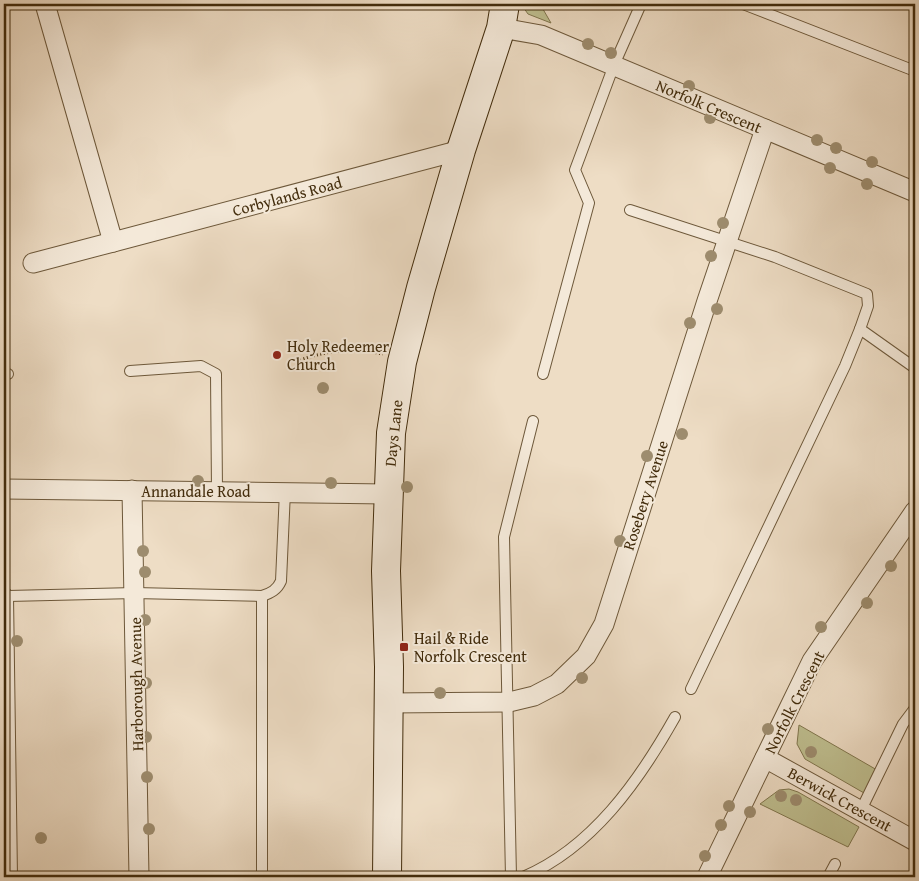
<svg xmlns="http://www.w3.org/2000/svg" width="919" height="881" font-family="'Gentium Book Plus',serif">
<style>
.green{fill:#bfbf90;stroke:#80764e}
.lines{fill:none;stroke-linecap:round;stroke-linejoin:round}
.lane-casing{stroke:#6d583a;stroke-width:12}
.street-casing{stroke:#6d583a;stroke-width:21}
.secondary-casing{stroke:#422c0c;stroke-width:30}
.path{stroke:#422c0c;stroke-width:3;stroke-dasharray:1 2.5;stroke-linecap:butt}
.lane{stroke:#f4e9d9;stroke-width:10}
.street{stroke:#f4e9d9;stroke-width:19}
.secondary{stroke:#f4e9d9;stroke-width:28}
.tree{fill:#9d8c6e}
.poi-dot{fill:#8f2418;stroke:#f4e9d9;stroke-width:2}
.labels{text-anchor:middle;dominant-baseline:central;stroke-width:4;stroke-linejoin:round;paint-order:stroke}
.street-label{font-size:16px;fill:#422c0c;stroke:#f4e9d9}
.poi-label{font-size:16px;fill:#422c0c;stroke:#f4e9d9;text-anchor:start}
</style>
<rect width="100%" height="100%" fill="#eeddc5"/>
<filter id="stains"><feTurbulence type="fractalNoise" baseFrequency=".004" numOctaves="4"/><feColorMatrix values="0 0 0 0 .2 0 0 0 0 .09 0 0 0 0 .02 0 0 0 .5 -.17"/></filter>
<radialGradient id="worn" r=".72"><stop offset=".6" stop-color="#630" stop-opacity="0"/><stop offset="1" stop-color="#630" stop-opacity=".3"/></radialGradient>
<g class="green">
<path d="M521 4H540L551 23 528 14Z"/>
<path d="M799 725 877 770 864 793 805 759 797 744Z"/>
<path d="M789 789 798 792 859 827 848 847 760 804 779 790Z"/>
</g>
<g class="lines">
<defs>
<g id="lane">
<path d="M743 4 915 71"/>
<path d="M630 210 775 257 867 294 868 306 860 329"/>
<path d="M130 371 201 366 216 374 217 491"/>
<path d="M4 374H8"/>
<path d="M543 374 589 203 575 170 614 65 641 4"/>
<path d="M5 592 8 596 12 877"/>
<path d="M8 596 135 593 262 596C271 593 277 590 281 581L285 491"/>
<path d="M262 596V877"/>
<path d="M691 689 845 366 860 329 915 368"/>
<path d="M861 810 903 724 915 708"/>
<path d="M511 877 504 537 533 421"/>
<path d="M523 877C592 848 639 781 675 717"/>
<path d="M828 877 835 864"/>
</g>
<g id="street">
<path d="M45 4 113 242 461 150"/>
<path d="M501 28 541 35 915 192"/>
<path d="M33 263 113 242"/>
<path d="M4 489 387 494"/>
<path d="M132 490 139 877"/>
<path d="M388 703 509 702 534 696 557 684 586 656 604 624 707 301 765 129"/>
<path d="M765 758 915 841"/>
<path d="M707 877 812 661 915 511"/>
</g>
<path id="secondary" d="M387 877 389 667 386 571 391 433 402 362 421 288 461 150 501 28 505 4"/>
</defs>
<use href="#lane" class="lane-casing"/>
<use href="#street" class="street-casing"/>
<use href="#secondary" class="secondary-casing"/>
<path class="path" d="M300 360C329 350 353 348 383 354"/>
<use href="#lane" class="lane"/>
<use href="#street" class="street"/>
<use href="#secondary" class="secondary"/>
</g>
<g class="tree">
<circle cx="588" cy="44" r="6"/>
<circle cx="611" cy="53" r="6"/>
<circle cx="689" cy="86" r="6"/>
<circle cx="710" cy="118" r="6"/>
<circle cx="817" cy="140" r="6"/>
<circle cx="836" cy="148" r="6"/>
<circle cx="872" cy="162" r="6"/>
<circle cx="830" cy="168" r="6"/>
<circle cx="867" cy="184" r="6"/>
<circle cx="723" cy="223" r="6"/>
<circle cx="711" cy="256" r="6"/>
<circle cx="717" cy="309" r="6"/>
<circle cx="690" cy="323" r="6"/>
<circle cx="323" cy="388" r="6"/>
<circle cx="682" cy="434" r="6"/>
<circle cx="647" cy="456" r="6"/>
<circle cx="198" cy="481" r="6"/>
<circle cx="331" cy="483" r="6"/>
<circle cx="407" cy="487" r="6"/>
<circle cx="620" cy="541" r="6"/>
<circle cx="143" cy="551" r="6"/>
<circle cx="891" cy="566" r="6"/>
<circle cx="145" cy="572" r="6"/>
<circle cx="867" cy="603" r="6"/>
<circle cx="145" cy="620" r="6"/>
<circle cx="821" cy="627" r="6"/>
<circle cx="17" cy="641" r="6"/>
<circle cx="582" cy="678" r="6"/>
<circle cx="146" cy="683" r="6"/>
<circle cx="440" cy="693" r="6"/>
<circle cx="768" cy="729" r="6"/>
<circle cx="146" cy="737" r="6"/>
<circle cx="811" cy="752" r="6"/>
<circle cx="147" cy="777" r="6"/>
<circle cx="781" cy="796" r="6"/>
<circle cx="796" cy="800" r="6"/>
<circle cx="729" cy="806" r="6"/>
<circle cx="750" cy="812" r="6"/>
<circle cx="721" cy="825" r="6"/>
<circle cx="149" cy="829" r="6"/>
<circle cx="41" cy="838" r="6"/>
<circle cx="705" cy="856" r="6"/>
</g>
<g class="poi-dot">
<circle cx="277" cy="355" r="5"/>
<rect x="399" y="642" width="10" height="10" rx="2.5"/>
</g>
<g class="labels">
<g class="street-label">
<text transform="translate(709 106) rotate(23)">Norfolk Crescent</text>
<text transform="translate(287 196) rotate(-15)">Corbylands Road</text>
<text transform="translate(393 433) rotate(-84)">Days Lane</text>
<text x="196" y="491">Annandale Road</text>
<text transform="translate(645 495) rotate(-72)">Rosebery Avenue</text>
<text transform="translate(136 684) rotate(-91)">Harborough Avenue</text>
<text transform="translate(794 702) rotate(-63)">Norfolk Crescent</text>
<text transform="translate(840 799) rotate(29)">Berwick Crescent</text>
</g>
<g class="poi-label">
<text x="287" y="346">Holy Redeemer<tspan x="287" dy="18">Church</tspan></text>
<text x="414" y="638">Hail &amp; Ride<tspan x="414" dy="18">Norfolk Crescent</tspan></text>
</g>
</g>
<rect width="919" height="881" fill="none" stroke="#eeddc5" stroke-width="20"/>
<rect x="5" y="5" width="909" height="871" fill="none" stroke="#422c0c" stroke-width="2.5"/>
<rect x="10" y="10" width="899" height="861" fill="none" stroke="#422c0c"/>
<rect width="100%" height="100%" filter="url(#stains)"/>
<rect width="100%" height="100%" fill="url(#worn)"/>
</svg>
